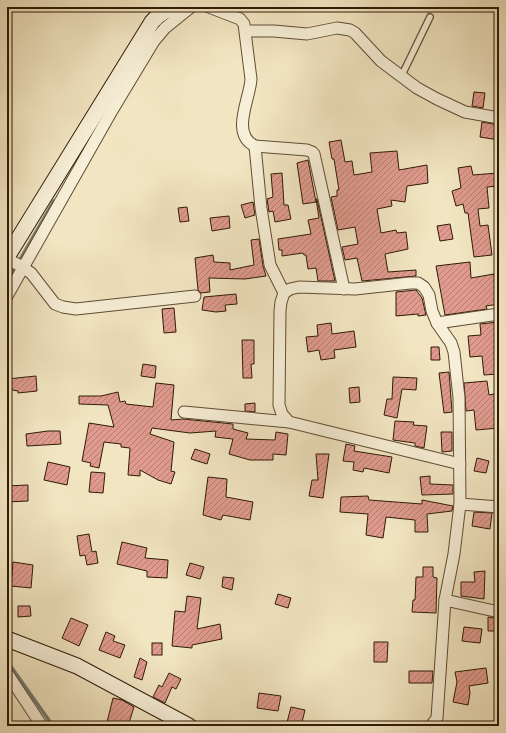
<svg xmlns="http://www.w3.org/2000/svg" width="506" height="733" font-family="'IM FELL DW Pica',serif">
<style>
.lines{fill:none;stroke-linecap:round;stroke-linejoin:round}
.stream{stroke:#717c72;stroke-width:3.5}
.building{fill:url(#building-hatch);stroke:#301906}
.lane-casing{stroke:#604c35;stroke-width:8}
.street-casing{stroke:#604c35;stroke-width:13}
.secondary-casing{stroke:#301906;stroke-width:17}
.lane{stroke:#f7efd7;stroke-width:5.5}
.street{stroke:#f7efd7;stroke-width:11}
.secondary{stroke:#f7efd7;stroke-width:15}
</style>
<defs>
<pattern id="building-hatch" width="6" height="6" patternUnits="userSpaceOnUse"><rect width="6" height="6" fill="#e09b8e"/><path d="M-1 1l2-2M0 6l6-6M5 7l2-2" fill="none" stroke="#b67e72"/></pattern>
</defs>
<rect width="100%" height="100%" fill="#f2e6c2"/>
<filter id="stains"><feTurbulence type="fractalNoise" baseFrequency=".005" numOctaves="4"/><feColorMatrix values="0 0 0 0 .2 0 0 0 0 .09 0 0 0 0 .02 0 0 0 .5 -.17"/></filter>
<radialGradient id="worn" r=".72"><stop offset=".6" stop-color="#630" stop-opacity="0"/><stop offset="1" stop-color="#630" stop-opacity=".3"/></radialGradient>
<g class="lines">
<g class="stream">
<path d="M7 282 54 201"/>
<path d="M7 661 53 726"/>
</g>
</g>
<g class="building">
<path d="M474 92 485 93 483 108 472 106Z"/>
<path d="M482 122 499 125V140L480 137Z"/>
<path d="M341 140 345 162 352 161 354 175 372 172 370 153 397 151 399 170 427 165 428 183 407 186 405 202 391 200 392 206 377 209 381 233 396 230 397 233 406 232 408 249 385 254 388 272 416 270V276L362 281 357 258 345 260 342 247 358 244 355 227 338 230 331 197 337 196V190H339L334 159H332L329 142Z"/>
<path d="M308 160 316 202 303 204 297 163Z"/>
<path d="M471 166 473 175 498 173 499 184V186L487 187 489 208 478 209 480 226 488 225 492 255 474 257 468 213H465L463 204 456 206 452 191 461 188 458 168Z"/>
<path d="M282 173 284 205H288L291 219 275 222 273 211 269 212 267 199 273 197 271 174Z"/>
<path d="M316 199H317L335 281H318L316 268 308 269 306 255H304L303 253 282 256V250H279L278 239 311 234 308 220 319 218Z"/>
<path d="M253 202 255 215 245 218 241 205Z"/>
<path d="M187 207 189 221 180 222 178 208Z"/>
<path d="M229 216 230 228 212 231 210 218Z"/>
<path d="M450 224 453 239 440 241 437 226Z"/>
<path d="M259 239 263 266 266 276 245 279 209 278 210 292 201 293 198 290 195 258 213 255 214 262 230 263V270L254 265 251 240Z"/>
<path d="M470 262 471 278 494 274 499 304 486 306 487 309 445 315 436 266Z"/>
<path d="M416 290 422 298 426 315 418 316V314L396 316V292Z"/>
<path d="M236 294 237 304 225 305 226 311 216 312 202 310 204 297Z"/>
<path d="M174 308 176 332 164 333 162 309Z"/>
<path d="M499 322V346L496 347 498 374 484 375 482 356 470 357 468 336 481 335 480 324Z"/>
<path d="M331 323 332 334 354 331 356 347 334 350 335 358 321 360 319 350 308 352 306 337 318 336 317 325Z"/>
<path d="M242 340H254V364H251L252 378H243Z"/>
<path d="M431 347H439L440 360H431Z"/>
<path d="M143 364 156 366 155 378 141 376Z"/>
<path d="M449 372 452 412 444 413 439 373Z"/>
<path d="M36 376 37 391 18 393V391L7 389V379Z"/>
<path d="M393 377 417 378 416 390 402 389 397 418 384 415 387 399H392Z"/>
<path d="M487 381 489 395 498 393 499 428 476 430 474 410 466 411 464 383Z"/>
<path d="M156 383 174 385 171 420 183 419 233 424V429L248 433 246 439 275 440 276 432 288 434 286 455 273 454V460H250L229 454 233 439 215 437 216 431 190 433 152 428 150 434 174 442 171 471 175 472 171 484 158 480 140 470V476L128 475 130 448 121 447V444L104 442 99 468 90 466 91 463 82 461 89 423 114 427 108 405 79 404V396H101L118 392 120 402 125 401 126 404 153 407Z"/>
<path d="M359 387 360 402 350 403 349 388Z"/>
<path d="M255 403V412L245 411V404Z"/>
<path d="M395 421 414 422 413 425 427 426 424 448 415 446V443L393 440Z"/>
<path d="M48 431H60L61 444 27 446 26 434Z"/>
<path d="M441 432H452V451L442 452Z"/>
<path d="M346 444 355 446 354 451 392 457 389 473 364 468 363 472 353 470 354 462 343 461Z"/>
<path d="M195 449 210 454 207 464 191 459Z"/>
<path d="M316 454H329L323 498 309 496 312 480H318Z"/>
<path d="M477 458 489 461 486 473 474 471Z"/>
<path d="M48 462 70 467 67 485 44 480Z"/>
<path d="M91 472 105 473 103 493 89 492Z"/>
<path d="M430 476V484L453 485V494L422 495 420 477Z"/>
<path d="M208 477 227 479 226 497 253 502 250 520 223 515 221 520 203 515Z"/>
<path d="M28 485V501L7 502V486Z"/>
<path d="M368 496 369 500 422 504V500L453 506 452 511 427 514 428 532H415V520L386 517 383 538 366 535 368 514 340 512 341 497Z"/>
<path d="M474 512 492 513 490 529 472 526Z"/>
<path d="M89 534 92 552 96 551 98 563 87 565 85 555 80 556 77 536Z"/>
<path d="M122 542 147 548 145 558 168 560 167 578 147 577V571L117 564Z"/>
<path d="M13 562 33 565 31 588 11 586Z"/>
<path d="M190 563 204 567 200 579 186 575Z"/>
<path d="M423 567H433V577L437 578 436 613 412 612 413 600H415L416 577H423Z"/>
<path d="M485 571 484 599 461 596V582H475L474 572Z"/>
<path d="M223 577 234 578 232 590 222 587Z"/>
<path d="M278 594 291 598 288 608 275 604Z"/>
<path d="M187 596 201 598 197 629 220 624 222 639 192 645V648L172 646 175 611 185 612Z"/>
<path d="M18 606H30L31 616 18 617Z"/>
<path d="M488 617 499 619V631H488Z"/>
<path d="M71 618 88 625 79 646 62 638Z"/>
<path d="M464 627 482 629 480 643 462 641Z"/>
<path d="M106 632 115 636 113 641 125 645 120 658 99 650Z"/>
<path d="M374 642H388L387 662H374Z"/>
<rect x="152" y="643" width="10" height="12"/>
<path d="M140 658 147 662 142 680 134 677Z"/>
<path d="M486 668 488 683 469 686 470 693 468 705 453 702 457 682 455 672Z"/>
<path d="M409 671H433L432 683H409Z"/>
<path d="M169 673 181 679 176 689 172 687 165 703 153 697 159 685 162 687Z"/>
<path d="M259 693 281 696 278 711 257 708Z"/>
<path d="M113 698 122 700 134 707 128 726H106Z"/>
<path d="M291 707 305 710 301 726H286Z"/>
</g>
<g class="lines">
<defs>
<path id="lane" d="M401 77 430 17"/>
<g id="street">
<path d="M209 7 240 19 244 24 251 79C250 99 230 134 255 146L307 150 312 152 314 154 344 289"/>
<path d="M246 31H274L307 34 337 28 350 30 355 33 381 61 417 88 437 99 465 112 499 118"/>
<path d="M255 146 261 208 270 265 284 293"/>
<path d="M7 259 19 265 31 273 55 304 63 307 76 309 195 296"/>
<path d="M7 296 110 114 154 41 165 28 191 7"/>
<path d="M437 323 499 314"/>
<path d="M184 412 289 422"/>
<path d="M460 504 499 507"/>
<path d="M445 600 499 612"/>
<path d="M7 673 42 726"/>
<path d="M431 726 437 718 445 600 454 554 460 504 459 398 454 352 451 343 437 323 432 311 429 295 424 287 418 283H410L355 289 299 287 290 289 284 293 281 302 280 311 279 405 282 414 289 422 460 464"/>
</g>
<g id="secondary">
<path d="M7 257 152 22C160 13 166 10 178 7"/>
<path d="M7 639 77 666 189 726"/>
</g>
</defs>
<use href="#lane" class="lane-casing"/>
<use href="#street" class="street-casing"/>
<use href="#secondary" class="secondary-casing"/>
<use href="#lane" class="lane"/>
<use href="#street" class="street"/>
<use href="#secondary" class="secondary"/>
</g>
<rect width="506" height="733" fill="none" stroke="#f2e6c2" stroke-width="24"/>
<rect x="8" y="8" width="490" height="717" fill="none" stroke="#301906" stroke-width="2"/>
<rect x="12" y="12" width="482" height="709" fill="none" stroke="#301906"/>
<rect width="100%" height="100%" filter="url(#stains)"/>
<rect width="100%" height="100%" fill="url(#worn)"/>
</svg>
